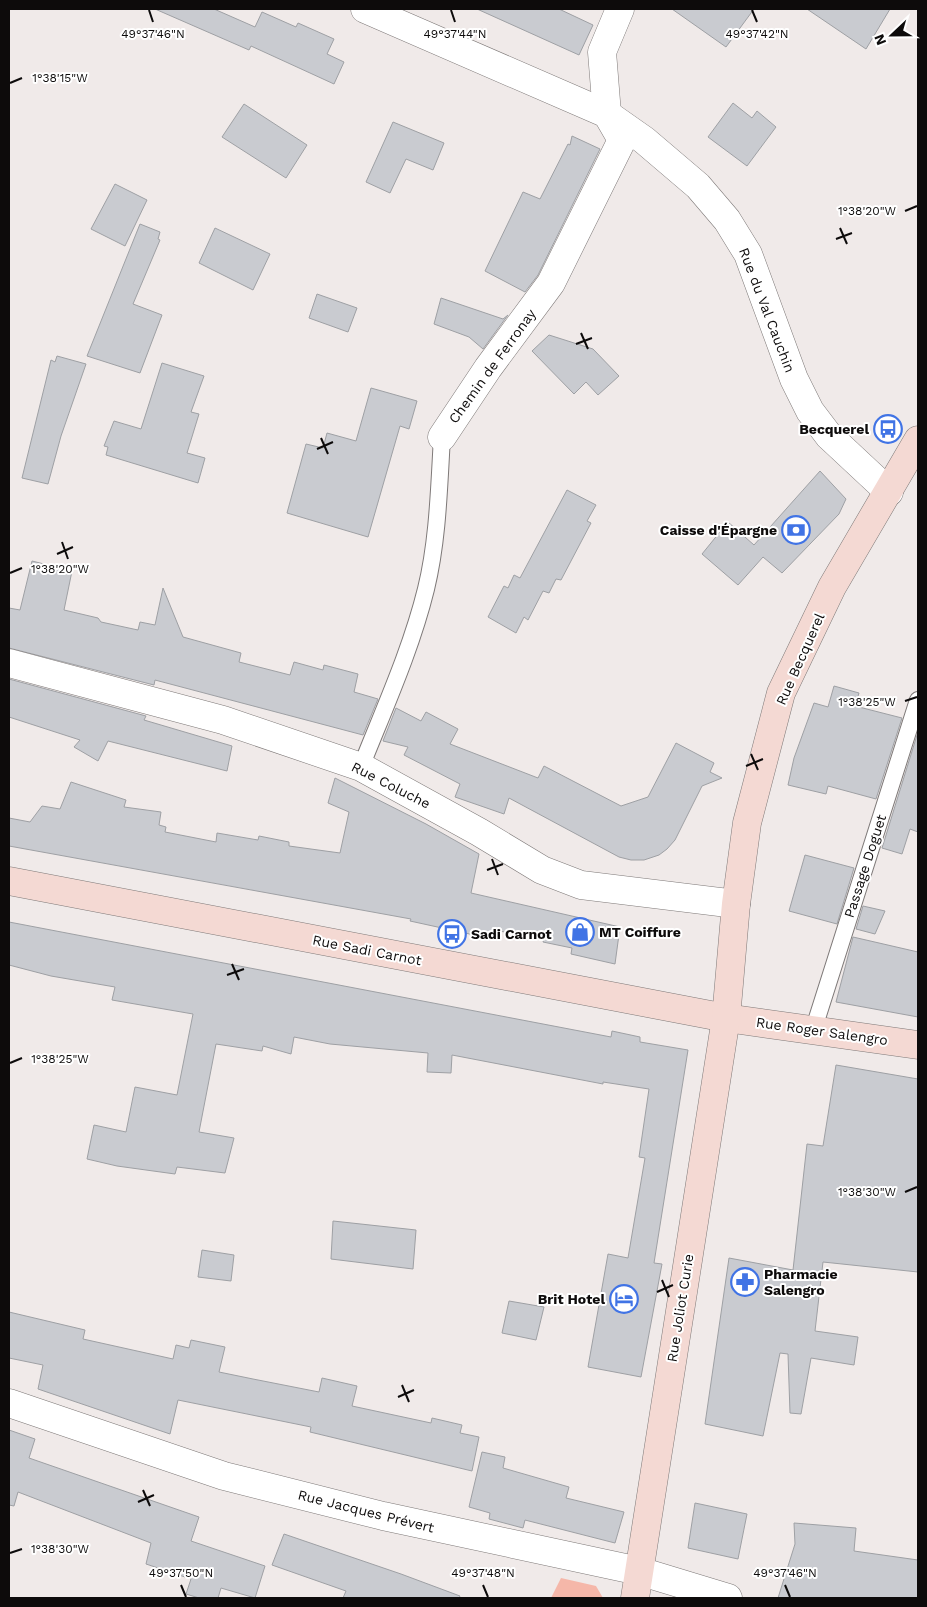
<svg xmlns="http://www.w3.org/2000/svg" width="927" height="1607" font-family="'Work Sans',sans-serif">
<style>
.green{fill:#f5b7a9}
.building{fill:#c9cbd0;stroke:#9ea0a4}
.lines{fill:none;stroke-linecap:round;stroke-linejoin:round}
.lane-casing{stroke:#7e7978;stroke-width:18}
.street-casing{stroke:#7e7978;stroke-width:29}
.secondary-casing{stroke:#7e7978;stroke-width:29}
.lane{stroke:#fff;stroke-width:16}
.street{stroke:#fff;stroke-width:28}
.secondary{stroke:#f4d9d3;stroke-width:28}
.ticks{fill:none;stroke:#0d0b0b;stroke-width:2}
.labels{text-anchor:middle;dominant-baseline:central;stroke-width:4;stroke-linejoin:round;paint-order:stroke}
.street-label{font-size:14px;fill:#0d0b0b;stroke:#fff}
.poi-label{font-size:14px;font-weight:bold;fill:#0d0b0b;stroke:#fff;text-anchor:end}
.ticks-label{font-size:12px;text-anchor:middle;fill:#0d0b0b;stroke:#fff;stroke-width:4;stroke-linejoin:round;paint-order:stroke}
</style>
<rect width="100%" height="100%" fill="#f0eae9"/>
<path class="green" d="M561 1578 596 1586 603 1598H551Z"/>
<g class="building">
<path d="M155 9H214L255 27 262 12 296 27 298 23 334 39 327 54 344 62 334 84 251 46 249 50Z"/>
<path d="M477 9H559L593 25 579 55Z"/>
<path d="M672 9H754L726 47Z"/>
<path d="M807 9H890L866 49Z"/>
<path d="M733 103 752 118 757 111 776 127 747 166 708 137Z"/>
<path d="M244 104 307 145 286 178 222 137Z"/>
<path d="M393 122 444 143 433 170 406 159 390 193 366 182Z"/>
<path d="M572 136 600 149 538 275 525 292 485 271 523 192 540 199 568 144 570 145Z"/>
<path d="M115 184 147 200 125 246 91 229Z"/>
<path d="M140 224 160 232 158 239 160 240 133 304 162 315 140 373 87 356Z"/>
<path d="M215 228 270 254 253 290 199 263Z"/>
<path d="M317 294 357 308 348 332 309 318Z"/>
<path d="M441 298 503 319 508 315 483 349 469 337 434 324Z"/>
<path d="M549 335 593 349 619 376 598 395 586 382 574 394 532 351Z"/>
<path d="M57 356 86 364 61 436 48 484 22 478 51 360 55 362Z"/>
<path d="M162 363 204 376 191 412 199 414 187 453 205 458 198 483 106 455 108 447 104 446 114 421 141 429Z"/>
<path d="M371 388 417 401 409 429 400 426 368 537 287 513 306 444 323 448 327 433 356 441Z"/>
<path d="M820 471 846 499 839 514 782 573 763 557 738 585 702 554 728 522 754 545Z"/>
<path d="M567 490 596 505 587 521 591 523 561 580 556 579 549 593 543 591 528 620 524 617 516 633 488 617 504 586 508 588 514 575 520 578Z"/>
<path d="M32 561 72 571 64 610 98 618 101 622 138 630 140 622 155 625 163 588 183 637 241 653 239 662 290 675 294 662 323 670 324 665 358 674 354 692 378 699 363 735 155 680 154 685 9 648V608L20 610Z"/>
<path d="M9 679 146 716 144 720 232 746 227 771 108 741 98 761 74 747 80 740 9 717Z"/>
<path d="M834 686 859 693 855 706 902 718 876 799 828 786 826 794 788 785 794 758 814 703 828 707Z"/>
<path d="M396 708 421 721 426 712 458 729 450 744 538 778 544 766 621 806 648 797 676 743 714 763 710 772 722 778 702 786 675 840 667 849 659 855 644 860H631L619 857 509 798 504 814 455 797 460 784 404 755 408 747 383 741Z"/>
<path d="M918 732V832L910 829 902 854 882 848Z"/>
<path d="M335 778 426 824 479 854 471 893 620 927 615 964 571 954 572 948 543 942 544 939 499 931 497 940 410 921 411 919 9 846V818L30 822 42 806 60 809 71 782 126 800 124 807 161 812 159 825 166 827 165 832 216 842 217 833 258 840 259 836 289 842V846L340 853 349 812 328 803Z"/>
<path d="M805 855 854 868 837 924 789 911Z"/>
<path d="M863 906 885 911 875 934 856 929Z"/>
<path d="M9 922 611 1037 612 1031 640 1037V1042L688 1050 654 1263 662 1264 641 1377 588 1367 608 1254 628 1258 645 1158 639 1157 649 1089 603 1082V1084L452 1055 451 1073 427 1072 428 1053 330 1044 294 1037 291 1054 263 1046 262 1051 216 1044 199 1132 234 1138 225 1173 177 1167 175 1174 117 1166 87 1159 94 1125 126 1132 135 1087 177 1095 193 1014 112 1000 115 987 51 976 9 965Z"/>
<path d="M853 937 918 952V1017L836 1002Z"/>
<path d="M836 1065 918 1079V1272L823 1262 815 1331 858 1337 854 1365 811 1358 801 1414 790 1413 788 1354 780 1353 763 1436 705 1424 729 1258 793 1270 807 1144 823 1146Z"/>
<path d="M333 1221 416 1230 413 1269 331 1259Z"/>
<path d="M202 1250 234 1255 231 1281 198 1277Z"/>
<path d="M509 1301 544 1307 536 1340 502 1333Z"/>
<path d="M9 1312 85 1330 83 1339 173 1359 176 1345 189 1348 191 1340 225 1347 219 1372 253 1379 319 1392 322 1378 357 1386 352 1406 431 1423 432 1418 462 1425 460 1433 479 1437 472 1471 310 1432 311 1427 178 1400 170 1434 38 1389 43 1365 9 1358Z"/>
<path d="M9 1430 35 1439 29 1458 199 1517 191 1541 265 1566 255 1598 221 1588 218 1598H199L186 1594 191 1579 146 1564 151 1543 18 1492 14 1506 9 1505Z"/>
<path d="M482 1452 505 1457 503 1468 569 1487 566 1498 624 1512 615 1543 525 1520 523 1528 489 1519 490 1513 469 1507Z"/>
<path d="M695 1503 747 1514 738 1559 688 1548Z"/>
<path d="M794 1523 856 1528 854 1551 918 1560V1598H778L795 1544Z"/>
<path d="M284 1534 401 1574 460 1596 459 1598H343L346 1591 272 1565Z"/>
</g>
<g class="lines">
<defs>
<g id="lane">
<path d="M361 767C384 709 411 650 426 589 438 540 439 487 442 437"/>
<path d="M813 1031 918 700"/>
</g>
<g id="street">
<path d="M365 9 607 114 644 140 698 186 727 220 748 254 794 379 810 411 829 436 889 492"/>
<path d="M442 437 488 368 551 283 622 140 607 114 602 52 620 9"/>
<path d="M9 663 223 720 361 767 479 832 542 870 581 885 736 904"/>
<path d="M9 1403 224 1476 383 1516 639 1571 728 1598"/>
</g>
<g id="secondary">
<path d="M9 881 726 1018 918 1045"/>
<path d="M635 1598 726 1018 736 904 747 823 781 693 832 587 918 440"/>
</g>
</defs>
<use href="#lane" class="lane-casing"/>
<use href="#street" class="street-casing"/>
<use href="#secondary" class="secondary-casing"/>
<use href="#lane" class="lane"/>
<use href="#street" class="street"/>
<use href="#secondary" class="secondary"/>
</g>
<path class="ticks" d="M149 10 153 22M451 10 455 22M752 10 757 22M10 83 22 78M905 211 917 206M840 228 847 244M836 239 852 233M581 333 588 349M576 344 592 338M321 438 328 454M317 449 333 442M62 542 68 559M57 554 73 547M10 573 22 568M905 701 917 697M751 754 758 770M746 766 763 759M492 859 498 875M487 870 503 864M232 964 239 980M227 975 244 969M10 1063 22 1058M905 1192 917 1187M662 1280 669 1297M657 1292 673 1285M402 1385 409 1402M398 1397 414 1390M143 1490 150 1506M138 1502 154 1495M10 1553 22 1549M181 1585 186 1597M483 1585 488 1597M785 1585 790 1597"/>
<defs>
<symbol id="bus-ring" viewBox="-11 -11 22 22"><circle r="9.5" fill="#fff" stroke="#4174e5" stroke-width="1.5"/><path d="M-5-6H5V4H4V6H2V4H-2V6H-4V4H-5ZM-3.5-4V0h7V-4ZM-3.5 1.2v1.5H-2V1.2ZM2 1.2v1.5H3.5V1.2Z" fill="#4174e5"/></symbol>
<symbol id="bank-ring" viewBox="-11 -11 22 22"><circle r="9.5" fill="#fff" stroke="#4174e5" stroke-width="1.5"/><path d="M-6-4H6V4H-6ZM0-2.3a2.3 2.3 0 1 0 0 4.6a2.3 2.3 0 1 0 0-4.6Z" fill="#4174e5"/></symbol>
<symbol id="shop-ring" viewBox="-11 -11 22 22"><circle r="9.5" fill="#fff" stroke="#4174e5" stroke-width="1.5"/><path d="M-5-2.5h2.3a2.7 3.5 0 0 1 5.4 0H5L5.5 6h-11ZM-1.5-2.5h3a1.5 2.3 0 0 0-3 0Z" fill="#4174e5"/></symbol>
<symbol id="pharmacy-ring" viewBox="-11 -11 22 22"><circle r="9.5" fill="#fff" stroke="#4174e5" stroke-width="1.5"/><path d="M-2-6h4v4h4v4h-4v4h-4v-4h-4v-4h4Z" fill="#4174e5"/></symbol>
<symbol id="hotel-ring" viewBox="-11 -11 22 22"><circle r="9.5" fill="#fff" stroke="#4174e5" stroke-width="1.5"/><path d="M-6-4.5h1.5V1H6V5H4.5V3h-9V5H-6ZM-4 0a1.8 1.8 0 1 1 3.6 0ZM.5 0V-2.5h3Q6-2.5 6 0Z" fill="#4174e5"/></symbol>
</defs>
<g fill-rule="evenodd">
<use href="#bus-ring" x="872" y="413" width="32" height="32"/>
<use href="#bank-ring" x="780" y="514" width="32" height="32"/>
<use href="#shop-ring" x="564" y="916" width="32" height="32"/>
<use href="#bus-ring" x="436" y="918" width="32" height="32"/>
<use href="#pharmacy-ring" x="729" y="1266" width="32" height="32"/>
<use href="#hotel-ring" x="608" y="1283" width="32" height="32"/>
</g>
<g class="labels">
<g class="street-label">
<text transform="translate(767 310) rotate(69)">Rue du Val Cauchin</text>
<text transform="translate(492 366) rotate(-54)">Chemin de Ferronay</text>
<text transform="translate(800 659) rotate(-66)">Rue Becquerel</text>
<text transform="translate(391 785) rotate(27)">Rue Coluche</text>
<text transform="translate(865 866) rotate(-72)">Passage Doguet</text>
<text transform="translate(367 950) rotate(11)">Rue Sadi Carnot</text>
<text transform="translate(822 1031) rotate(8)">Rue Roger Salengro</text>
<text transform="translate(680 1308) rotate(-81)">Rue Joliot Curie</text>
<text transform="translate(366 1511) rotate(14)">Rue Jacques Prévert</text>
</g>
<g class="poi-label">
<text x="869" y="429">Becquerel</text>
<text x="777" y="530">Caisse d'Épargne</text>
<text x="599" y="932" text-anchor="start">MT Coiffure</text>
<text x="471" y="934" text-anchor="start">Sadi Carnot</text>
<text x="764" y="1274" text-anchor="start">Pharmacie<tspan x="764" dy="16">Salengro</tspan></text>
<text x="605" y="1299">Brit Hotel</text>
</g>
</g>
<g class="ticks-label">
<text x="455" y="38">49°37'44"N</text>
<text x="153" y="38">49°37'46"N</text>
<text x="757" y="38">49°37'42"N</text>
<text x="60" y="82">1°38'15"W</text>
<text x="867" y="215">1°38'20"W</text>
<text x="60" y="573">1°38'20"W</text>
<text x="867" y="706">1°38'25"W</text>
<text x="60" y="1063">1°38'25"W</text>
<text x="867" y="1196">1°38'30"W</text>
<text x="60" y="1553">1°38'30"W</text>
<text x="181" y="1577">49°37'50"N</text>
<text x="483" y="1577">49°37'48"N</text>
<text x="785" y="1577">49°37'46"N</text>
</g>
<rect width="927" height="1607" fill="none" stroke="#0d0b0b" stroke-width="20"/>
<g transform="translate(892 35) rotate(248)" stroke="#ffffff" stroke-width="4" paint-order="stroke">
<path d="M0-4L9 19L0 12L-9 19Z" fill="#0d0b0b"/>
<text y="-8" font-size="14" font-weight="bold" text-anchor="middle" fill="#0d0b0b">N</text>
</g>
</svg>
